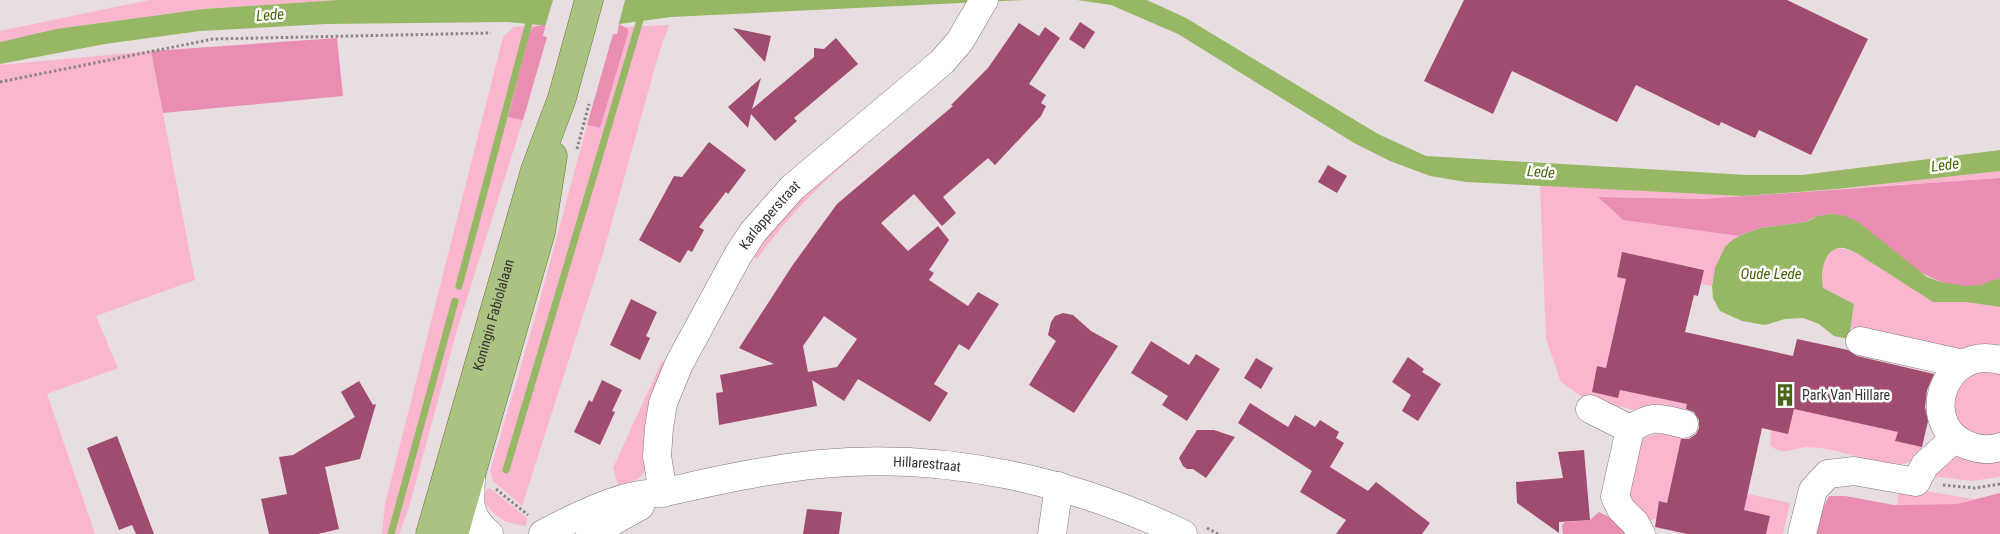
<svg xmlns="http://www.w3.org/2000/svg" width="2000" height="534" font-family="'Roboto Condensed',sans-serif">
<style>
.green{fill:#fab6cf}
.forest{fill:#e98eb2}
.water{fill:#96b864}
.pier{fill:#e8dde1}
.lines{fill:none;stroke-linecap:round;stroke-linejoin:round}
.stream{stroke:#96b864;stroke-width:7}
.building{fill:#a04c70;fill-rule:evenodd}
.minor-casing{stroke:#807679;stroke-width:29}
.major-casing{stroke:#5e7630;stroke-width:29}
.path{stroke:#8c8487;stroke-width:3;stroke-dasharray:2.5 2.5;stroke-linecap:butt}
.minor{stroke:#fff;stroke-width:28}
.major{stroke:#abc382;stroke-width:28}
.labels{text-anchor:middle;dominant-baseline:central;stroke-width:5;stroke-linejoin:round;paint-order:stroke}
.street-label{font-size:14px;fill:#363133;stroke:#fff}
.poi-label{font-size:14px;fill:#363133;stroke:#fff;text-anchor:start}
.water-label{font-size:15px;font-style:italic;fill:#446100;stroke:#fff}
</style>
<rect width="100%" height="100%" fill="#e8dde1"/>
<g class="green">
<path d="M149 0H338L204 9 56 29 0 42V31Z"/>
<path d="M539 25 533 27 508 116 523 120 457 330 409 507 399 534H382L385 504 503 37 514 27Z"/>
<path d="M669 25 659 53 604 250 522 506 493 481 490 471 536 314 587 125 600 128 628 29 624 27Z"/>
<path d="M151 51 195 280 96 316 118 368 47 394 95 534H0V65Z"/>
<path d="M860 146 863 148C823 181 787 217 757 259L751 255 784 212Z"/>
<path d="M2000 171V178L1837 189Z"/>
<path d="M1540 185 1743 196 1702 199 1598 197 1623 220 1739 236C1722 248 1714 266 1712 286L1701 284 1703 269 1678 264 1677 269 1617 277 1626 279 1606 368 1597 366 1592 392 1618 397 1620 390 1689 404 1685 421 1585 399 1561 382 1546 339Z"/>
<path d="M1837 248 1850 250 1858 254 1933 302H1966L2000 307V353L1963 352 1851 328 1854 304 1823 288C1819 274 1823 255 1837 248Z"/>
<path d="M662 361 667 363 645 470C640 482 630 481 618 485L613 468Z"/>
<path d="M2000 369V440L1956 429 1948 395 1961 374Z"/>
<path d="M1794 409 1898 432 1896 441 1922 447C1912 462 1906 466 1887 465 1863 459 1831 447 1807 447 1791 448 1784 457 1770 445L1771 430 1788 434Z"/>
<path d="M1664 433 1682 436 1667 503 1659 501 1656 518 1644 525 1626 499C1628 486 1629 460 1634 449 1638 438 1653 434 1664 433Z"/>
<path d="M2000 454V477L1972 481 1931 476 1954 456Z"/>
<path d="M1899 487 1974 499 1957 504 1897 505Z"/>
<path d="M490 488 527 518 526 526C506 524 496 518 484 502L486 490Z"/>
<path d="M1739 492 1790 503 1783 534H1766L1770 516 1745 511 1742 515Z"/>
</g>
<g class="forest">
<path d="M546 24 543 36 547 37 523 120 508 117 530 32 533 27Z"/>
<path d="M619 24 628 29V33L600 128 587 125 613 34H617Z"/>
<path d="M337 38 343 96 163 113 151 51Z"/>
<path d="M2000 178V278C1943 307 1897 254 1856 221 1841 214 1821 211 1806 222L1760 228 1739 236 1623 220 1598 197 1702 199Z"/>
<path d="M2000 493V534H1816L1820 514 1829 496H1845L1894 505 1957 504Z"/>
<path d="M1599 512 1615 520 1628 534H1563L1562 525 1565 522 1590 520Z"/>
</g>
<g class="water">
<path d="M338 0H1024L671 17 619 24 539 25 508 22 326 24 200 31 105 44 0 64V42L56 29 204 9Z"/>
<path d="M1077 0H1147L1186 18 1378 134 1426 156 1747 175H1802L2000 150V171L1837 189 1743 196 1466 182 1430 176 1390 161 1354 143 1178 34 1111 5Z"/>
<path d="M1833 214 1845 216 1857 221 1927 277 1941 282 1965 286 1980 285 2000 278V307L1966 302H1933L1858 254C1852 251 1845 247 1839 248 1823 250 1820 276 1823 288L1854 304 1849 339 1834 336 1819 324 1803 318 1785 319 1765 325 1742 321 1720 311 1713 298 1712 286 1715 268 1725 247 1730 242 1739 236 1760 228 1806 222 1818 216Z"/>
</g>
<path class="pier" d="M553 0H625L618 27H545Z"/>
<g class="lines">
<g class="stream">
<path d="M459 286 535 0"/>
<path d="M506 470 646 0"/>
<path d="M391 534 455 301"/>
</g>
</g>
<g class="building">
<path d="M1464 0H1787L1868 39 1811 155 1759 130 1755 138 1721 122 1719 126 1636 85 1617 122 1512 71 1493 114 1424 81Z"/>
<path d="M1080 22 1095 32 1084 49 1069 39Z"/>
<path d="M1019 23 1039 36 1045 27 1060 38 1029 84 1046 95 1041 103 1046 106 1041 116 995 165 988 158 943 197 956 213 942 226 914 194 881 223 908 251 938 226 949 240 929 270 934 273 929 280 968 306 978 292 999 304 969 350 959 344 934 384 948 393 930 422 858 379 844 401 812 380 817 406 719 425 716 393 723 392 720 375 774 364 739 348 792 266 837 204 953 106 951 105 988 68ZM824 316 857 339 837 367 808 372 803 346Z"/>
<path d="M733 28 771 36 765 62Z"/>
<path d="M836 38 858 64 794 118 797 121 775 141 751 114 748 128 728 107 761 78 752 109 814 57V48L824 49Z"/>
<path d="M709 142 746 170 728 194 726 192 699 227 704 230 692 252 688 250 680 263 639 240 674 176 682 177Z"/>
<path d="M1328 165 1347 176 1337 193 1318 182Z"/>
<path d="M1622 252 1704 270 1698 296 1694 295 1685 332 1793 356 1797 339 1848 350 1857 356 1934 374 1927 390 1925 407 1928 421 1922 447 1895 441 1898 432 1794 409 1788 434 1762 428 1744 510 1770 516 1766 534H1687L1655 527 1659 501 1667 503 1681 439H1689L1696 434 1699 428V420L1694 412 1686 409 1687 404 1620 390 1618 398 1592 392 1597 366 1606 368 1626 279 1617 277Z"/>
<path d="M631 299 657 312 646 336 650 338 640 360 610 345Z"/>
<path d="M1063 313 1073 315 1091 331 1118 346 1074 413 1029 385 1056 341 1048 335 1051 322 1055 316Z"/>
<path d="M1151 341 1189 365 1196 354 1220 369 1187 421 1162 405 1168 396 1131 373Z"/>
<path d="M1408 357 1424 369 1422 372 1441 384 1418 421 1402 411 1411 395 1392 382Z"/>
<path d="M1256 358 1273 368 1261 389 1244 378Z"/>
<path d="M602 380 622 390 612 411 615 412 600 445 574 432 589 400 592 402Z"/>
<path d="M359 381 373 405 376 404 360 459 325 467 339 529 318 534H269L261 499 287 494 279 457 293 455 355 417 341 392Z"/>
<path d="M1250 403 1288 427 1295 415 1315 427 1320 420 1339 432 1336 438 1344 443 1330 467 1368 491 1376 482 1430 523 1422 534H1336L1346 520 1300 492 1312 471 1238 423Z"/>
<path d="M1197 430H1214L1235 437 1206 478 1193 469H1187L1183 466 1179 458Z"/>
<path d="M117 436 154 534H136L132 525 119 530 87 448Z"/>
<path d="M1584 450 1590 520 1559 522V533L1517 503 1516 482 1563 478 1558 452Z"/>
<path d="M807 509 842 512 839 534H803Z"/>
</g>
<g class="lines">
<defs>
<g id="minor">
<path d="M1860 341 1963 364"/>
<path d="M2000 360C1940 344 1916 431 1973 447 1982 450 1991 450 2000 447"/>
<path d="M1590 409 1630 429"/>
<path d="M471 480C469 505 469 517 489 534"/>
<path id="s1" d="M663 493 657 456 659 428 663 403 679 364 738 255 753 232 793 187 942 62 960 41 984 0"/>
<path id="s2" d="M543 534C569 520 597 506 626 498 642 493 659 494 675 490 722 479 771 469 820 464 945 452 1070 480 1183 534"/>
<path d="M590 534 640 506"/>
<path d="M1052 534 1059 486"/>
<path d="M1641 534 1635 523 1621 509 1615 497 1630 429C1654 414 1658 418 1684 424"/>
<path d="M1802 534 1813 490 1828 474 1854 471 1916 482 1925 465 1955 438"/>
</g>
<g id="major">
<path id="s3" d="M430 534 535 170 562 98 589 0"/>
<path d="M454 534 541 232 553 156"/>
</g>
</defs>
<use href="#minor" class="minor-casing"/>
<use href="#major" class="major-casing"/>
<g class="path">
<path d="M0 82 213 39 491 33"/>
<path d="M577 149 589 104"/>
<path d="M1943 485 1975 488 2000 484"/>
<path d="M496 489 528 515"/>
<path d="M1207 528 1218 534"/>
</g>
<use href="#minor" class="minor"/>
<use href="#major" class="major"/>
</g>
<defs>
<symbol id="building-bare" viewBox="-9 -9 18 18"><path d="M-4-6H4V6H1V3H-1V6H-4ZM-2.5-4.3h1.7v1.8h-1.7ZM.8-4.3h1.7v1.8H.8ZM-2.5-1h1.7V.8h-1.7ZM.8-1h1.7V.8H.8Z" fill="#496416" stroke="#fff" stroke-width="2.5" paint-order="stroke"/></symbol>
</defs>
<g fill-rule="evenodd">
<use href="#building-bare" x="1769" y="379" width="32" height="32"/>
</g>
<g class="labels">
<g class="street-label">
<text stroke="none"><textPath href="#s1" startOffset="308">Karlapperstraat</textPath></text>
<text stroke="none"><textPath href="#s3" startOffset="228">Koningin Fabiolalaan</textPath></text>
<text stroke="none"><textPath href="#s2" startOffset="395">Hillarestraat</textPath></text>
</g>
<g class="poi-label">
<text x="1802" y="395">Park Van Hillare</text>
</g>
<g class="water-label">
<text transform="translate(270 15) rotate(-4)">Lede</text>
<text transform="translate(1945 165) rotate(-7)">Lede</text>
<text transform="translate(1541 172) rotate(4)">Lede</text>
<text x="1771" y="274">Oude Lede</text>
</g>
</g>
</svg>
